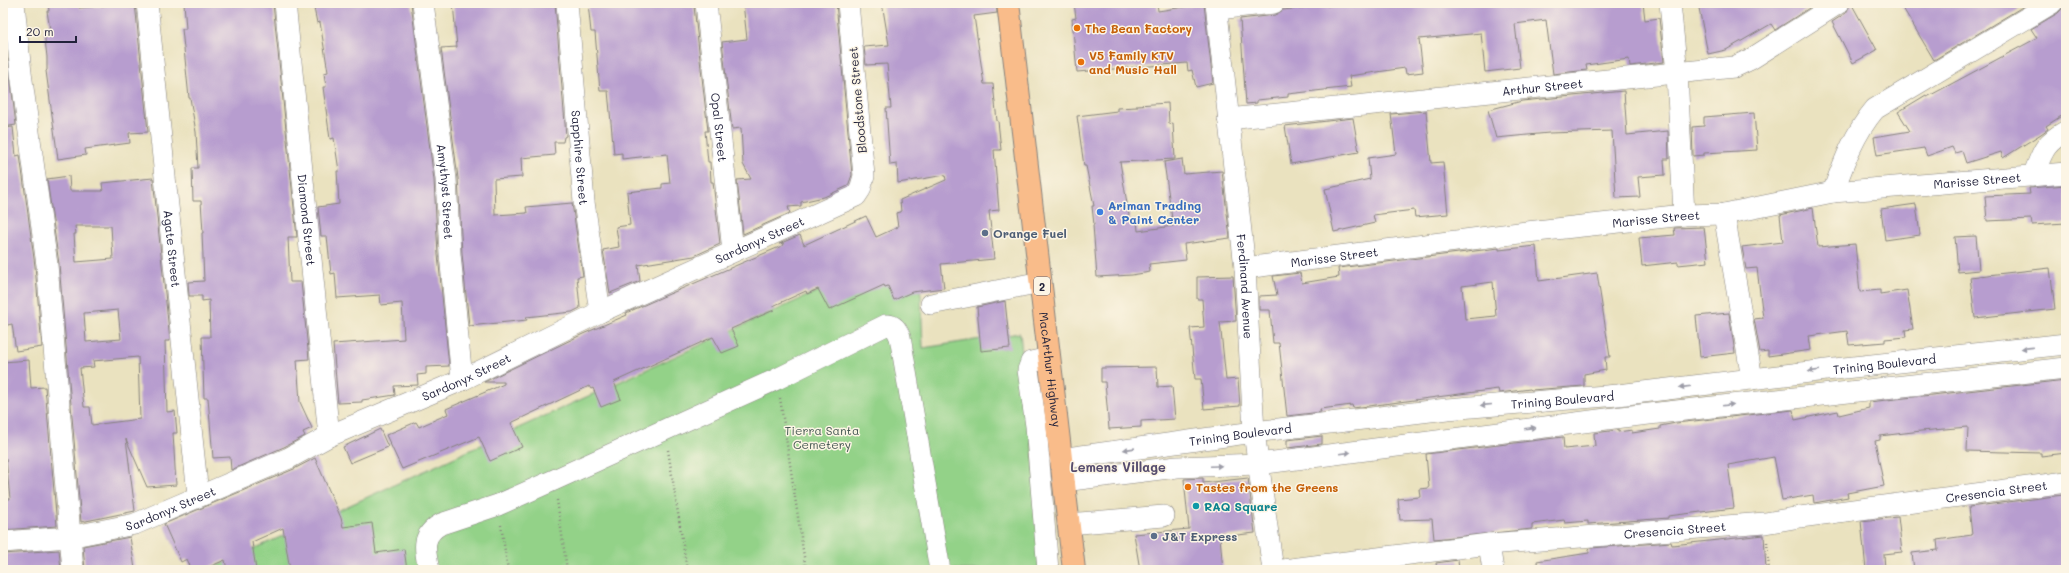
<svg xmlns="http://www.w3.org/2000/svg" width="2069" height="573" font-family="Mali,sans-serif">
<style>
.green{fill:#93d288;stroke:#5a7a62}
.building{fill:#b79dcf;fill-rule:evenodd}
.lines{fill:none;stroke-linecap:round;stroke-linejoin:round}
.minor-casing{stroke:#86827d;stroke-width:22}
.highway-casing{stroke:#86827d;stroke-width:24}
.path{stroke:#86827d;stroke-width:2.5;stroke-dasharray:1 3;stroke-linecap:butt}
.minor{stroke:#fff;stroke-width:21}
.highway{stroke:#f9bc8a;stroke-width:22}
.oneway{fill:#9c9ca7}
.food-dot{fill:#e8710a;stroke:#fcf5e5;stroke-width:1.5}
.shop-dot{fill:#3f7fe0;stroke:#fcf5e5;stroke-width:1.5}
.service-dot{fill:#5c6f8a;stroke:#fcf5e5;stroke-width:1.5}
.culture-dot{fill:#0f9aa8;stroke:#fcf5e5;stroke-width:1.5}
.labels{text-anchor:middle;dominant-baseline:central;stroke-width:3;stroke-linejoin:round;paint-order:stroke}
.shield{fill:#fcf5e5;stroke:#63616e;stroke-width:1}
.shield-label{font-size:11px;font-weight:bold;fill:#22223b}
.food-label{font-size:12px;font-weight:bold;fill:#c56008;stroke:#fcf5e5;text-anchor:start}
.street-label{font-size:12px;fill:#22223b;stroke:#fcf5e5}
.shop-label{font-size:12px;font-weight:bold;fill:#366cbe;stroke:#fcf5e5;text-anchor:start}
.service-label{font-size:12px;font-weight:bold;fill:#4e5e75;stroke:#fcf5e5;text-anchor:start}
.park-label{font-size:12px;fill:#445752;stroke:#fcf5e5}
.culture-label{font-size:12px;font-weight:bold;fill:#0d838f;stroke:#fcf5e5;text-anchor:start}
.neighbourhood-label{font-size:13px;font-weight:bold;fill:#564d6f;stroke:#fcf5e5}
</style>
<rect width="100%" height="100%" fill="#fcf5e5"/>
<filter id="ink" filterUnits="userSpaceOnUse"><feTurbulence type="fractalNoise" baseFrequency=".025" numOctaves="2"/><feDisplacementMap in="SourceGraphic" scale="8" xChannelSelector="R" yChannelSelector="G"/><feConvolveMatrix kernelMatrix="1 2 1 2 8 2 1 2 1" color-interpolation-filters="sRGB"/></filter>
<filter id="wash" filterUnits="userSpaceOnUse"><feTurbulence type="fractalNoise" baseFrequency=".012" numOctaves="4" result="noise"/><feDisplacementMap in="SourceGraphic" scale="16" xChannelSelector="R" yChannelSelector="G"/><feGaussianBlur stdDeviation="0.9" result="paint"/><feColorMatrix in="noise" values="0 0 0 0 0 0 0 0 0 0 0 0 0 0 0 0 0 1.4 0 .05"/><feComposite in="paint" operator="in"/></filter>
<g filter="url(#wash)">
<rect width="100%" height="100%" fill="#eae2bf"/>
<path class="green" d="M912 248 921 295 923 348 1020 333 1045 570H208Z"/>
<g id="blocks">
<g class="building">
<path d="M48 3H79V8L135 3 148 132 129 133 130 143 85 149 86 155 58 159 46 71 47 70V57L44 31 50 30 47 11H49Z"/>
<path d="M184 3H273L297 237H288L290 282H301L309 359 297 360 300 402 312 428 303 432 305 436 284 447 231 470 230 457 213 458 208 398H204L202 337H210L209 300 202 301V296H189L188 282 204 281 202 233H203L201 201H193L192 168H198L196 132 190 98H189L182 29H186Z"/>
<path d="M313 3H411L434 180 438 255 449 366 426 367V374L417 375 418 385 394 386 395 395 362 400V402L338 403 333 344 404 339 402 303 381 305 380 295 337 298 335 273 331 274 327 236H321L318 207 339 204 337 171H339L334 138 330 139 323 87H326L324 73 328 72 320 22 317 23Z"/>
<path d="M453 3H555L566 136 564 137 563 142H554L555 155 521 158 522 177 494 179 495 215 527 213 526 207 572 203 583 276 577 277 580 308 572 312 526 317 527 320 469 326 462 253 458 178 441 48 457 47Z"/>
<path d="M588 3H687L688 6H694L708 131H705L708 162H710L711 182H713L720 244 694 256 638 265 640 281 610 293 603 250 619 247 616 227 630 225 627 192 662 188V184L670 183 667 154 622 159V153L614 154 608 91H600L595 32H591Z"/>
<path d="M743 3H836L852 175 848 186 824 197 801 202V206L788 207 790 213 743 234 737 180 751 179 743 164 741 128 732 129 722 42 747 39Z"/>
<path d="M882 3H996L997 13 974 16 984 84H993L997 121H998L1001 150H994L999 210 989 211 994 259 941 264 944 288 912 292 894 300 888 286 885 287 884 285 829 310 818 289 807 294 806 291 773 306 774 310 731 329 739 346 722 353 713 337 614 382 621 399 601 407 593 388 591 389 589 386 511 423 522 447 490 461 479 437 402 469 386 435 416 422 419 427 448 414 446 409 504 384V382H484L583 334 627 315 626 313 660 298 784 245 783 243 779 244 800 235 804 245 866 216 876 237 898 227 896 213 901 212 900 200 946 180 945 175 898 183 897 164 890 165 886 108H891L887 64 866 65 864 47 889 45Z"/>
<path d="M1074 3H1157L1158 11 1204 4 1213 83 1196 87 1192 70 1188 71 1187 63 1077 72 1072 19 1076 18Z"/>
<path d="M1316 3H1326L1327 6 1356 3H1643L1645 20 1659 18 1664 62 1630 66 1629 59 1586 65 1587 70 1553 74 1546 20 1515 24 1520 68 1485 72 1481 33 1419 39 1423 72 1406 74 1405 68 1349 76 1351 87 1288 94V97L1257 100V103L1246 104 1240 19 1275 15 1283 10 1309 7 1308 4Z"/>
<path d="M1698 3H1817L1775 30 1771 24 1726 50 1708 54Z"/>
<path d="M1851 3 1877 50 1853 63 1832 22 1846 13Z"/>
<path d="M1900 3H2029L1934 60Z"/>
<path d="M2064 3H2066V113L2046 126 2048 129 2041 134 2003 158 2001 152 1966 163 1962 151 1955 153 1952 147 1927 156 1924 148 1877 155 1874 137 1910 131 1898 112 1926 95 1927 97 2037 38 2031 29 2058 13 2062 9Z"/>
<path d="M3 59H8L16 125 3 127Z"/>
<path d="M1624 91 1627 135 1668 131 1669 159H1664L1665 175 1638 177 1640 197 1616 198 1612 131 1549 133 1496 138 1488 110 1522 101Z"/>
<path d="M1168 103 1169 124 1173 123 1175 159 1120 162 1130 221 1137 220 1138 231 1173 226 1164 162 1182 159 1184 174 1222 171 1230 238 1184 244 1186 260 1149 264 1150 272 1132 275 1097 277 1093 225H1094L1092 206H1094L1086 166H1084L1077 116 1117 111V108L1137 107V105Z"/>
<path d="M1426 111 1431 163 1443 162 1448 214 1415 217 1414 210 1373 215 1375 223 1334 232 1325 189 1370 179 1368 158 1396 154 1391 114Z"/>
<path d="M1754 113 1757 150 1704 153V155L1693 156 1692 127 1704 126V117Z"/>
<path d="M1353 118 1359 152 1291 164 1285 126Z"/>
<path d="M13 127 16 156 20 155 35 266 42 347 16 351 12 324 3 326V128Z"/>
<path d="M69 176 70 191H103L102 183 153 178 170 341H165L167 412 175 411 177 433H173L176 485 147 487 126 439 135 511 81 522 59 264 47 179ZM75 226H111L113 259 76 262 74 234H76ZM118 310 121 339 86 342 84 313ZM138 357 140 419 92 425 90 407H84L80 368 94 367 93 361Z"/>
<path d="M2066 185V223L2032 225 2031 219 1987 221 1985 196 2030 194 2029 188Z"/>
<path d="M1916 204 1920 235 1885 240 1881 209Z"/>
<path d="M1813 208 1818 247 1855 244 1860 292 1880 290V294L1907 290 1913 329 1905 330 1906 337 1885 339V342L1849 345 1847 331 1809 336 1811 350 1768 356V351L1760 352 1754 319 1763 318 1757 268 1746 269 1742 247 1783 242 1780 215Z"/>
<path d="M1704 227 1708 262 1678 265V262L1642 266 1639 238 1675 235 1674 228Z"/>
<path d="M1976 236 1979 270 1958 272 1955 237Z"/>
<path d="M1536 246 1539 281 1597 273 1610 357H1605L1606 370 1584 374V386L1531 390 1530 389 1499 393 1498 389 1353 408 1352 405 1320 409 1321 412 1287 416 1279 343H1273L1270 310H1259V296L1277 295 1273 276 1300 273 1302 283 1339 277 1338 268 1499 248V250ZM1493 282 1496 316 1465 319 1462 286Z"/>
<path d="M2050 268 2055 309 1975 318 1970 277Z"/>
<path d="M1233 276 1236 321 1220 322 1226 380 1238 379 1240 406 1204 409 1201 379H1195L1190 328 1204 327 1202 299H1197V277Z"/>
<path d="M1005 301 1010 348 981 351 977 307Z"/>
<path d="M1729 313 1735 353 1700 357 1696 316Z"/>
<path d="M29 360 31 388 45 387 57 526 3 530V506H6V499H10L6 459H3V362Z"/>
<path d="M1157 367 1158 387 1172 386 1175 419 1141 421V427L1109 429 1105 382H1101V368Z"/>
<path d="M2066 380V453L2041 456V453L1967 451 1968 427 1921 431 1880 436V440L1875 441 1884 486 1847 493 1848 497 1814 503 1813 495 1782 500 1774 457 1728 465 1734 508 1668 516V518L1588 524V521L1565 523 1564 520 1532 524V529L1434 539 1432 519 1400 520 1398 499 1420 497 1419 489 1429 488 1426 454 1563 437 1564 449 1595 446 1594 433 1618 430V432L1632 430V433L1660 429V426L1676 423 1793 410 1795 420 1838 411 1839 415 1869 408V402Z"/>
<path d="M380 429 388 447 350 463 343 447Z"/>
<path d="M1322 436V444L1287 448V440Z"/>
<path d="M315 458 341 518 343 527 372 523 376 553 404 549 407 570H290L283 528 252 542 256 570H227L225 560 202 570H192L187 559 181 562 164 524 294 469Z"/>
<path d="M1203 478V483L1248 478 1255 533 1220 537 1223 570H1140L1134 534 1189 529 1184 479Z"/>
<path d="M2063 495 2066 497V568L2049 570H1914L1912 553 1938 550 1937 540 1972 535 1969 507Z"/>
<path d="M1898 517 1902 552 1884 554 1885 570H1866L1861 521Z"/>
<path d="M1764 535 1766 570H1538L1537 561 1589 553V550L1591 548 1671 542 1672 545Z"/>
<path d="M130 537 135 569 85 570 83 546Z"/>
<path d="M59 550 61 570H3V554Z"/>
<path d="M1458 560 1459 570H1437L1436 563Z"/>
</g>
</g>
</g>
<g filter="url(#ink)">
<use href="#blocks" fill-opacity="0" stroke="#86827d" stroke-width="1"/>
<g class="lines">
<defs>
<g id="minor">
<path d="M14 3 21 73 47 265 73 570"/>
<path id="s1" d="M147 3 198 495"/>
<path id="s2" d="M285 3 329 436"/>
<path id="s3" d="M423 3 446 179 450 254 462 380"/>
<path id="s4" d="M567 3 584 202 600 312"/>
<path id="s5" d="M706 3 733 251"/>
<path id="s6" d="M1216 3 1245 268 1254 432 1273 570"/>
<path d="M1670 3 1677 73 1684 215"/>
<path d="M1217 9 1274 3"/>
<path id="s7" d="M1228 119 1734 67 1751 59 1839 3"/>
<path d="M2033 176C2043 152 2042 145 2066 131"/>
<path d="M1833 192C1844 162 1854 134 1875 109L2052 3"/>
<path d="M1724 214 1752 379"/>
<path id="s8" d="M1245 268 1527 232 1684 215 1724 214 1833 192 2066 173"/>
<path d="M931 304 1041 282"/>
<path id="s9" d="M1060 459 1254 432 1447 409 1618 395 1835 369 2066 344"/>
<path d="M1063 481 1177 467 1258 464 1622 417 2066 368"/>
<path d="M1068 524 1164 516"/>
<path id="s10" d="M3 542 69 537 135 524 289 458 329 436 462 380 600 312 856 196 860 190 864 176 848 3"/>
<path d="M1489 544 1493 570"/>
<path d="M429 570C425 550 420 536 441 524L498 505 554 480 777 379 886 325C894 324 897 330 900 337L940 570"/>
<path d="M1048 570 1036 426 1028 370 1031 362 1049 358"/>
<path id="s11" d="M1283 570 1489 544 1765 523 1800 517 2066 482"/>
</g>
<g id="highway">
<path id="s12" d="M1008 3 1074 570"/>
</g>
</defs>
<use href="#minor" class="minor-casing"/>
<use href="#highway" class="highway-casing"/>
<g class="path">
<path d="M780 398 806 570"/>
<path d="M668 450 687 570"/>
<path d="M557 500 567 570"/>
<path d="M501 525 508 570"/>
<path d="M1767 542 1769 570"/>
</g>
<use href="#minor" class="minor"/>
<use href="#highway" class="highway"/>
</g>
<defs><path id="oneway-solid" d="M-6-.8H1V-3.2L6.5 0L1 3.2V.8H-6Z"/></defs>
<g class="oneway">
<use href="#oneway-solid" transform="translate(2027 348) rotate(174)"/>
<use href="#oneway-solid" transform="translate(1814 371) rotate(173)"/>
<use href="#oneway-solid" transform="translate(1685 387) rotate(173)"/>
<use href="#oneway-solid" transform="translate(1486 405) rotate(175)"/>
<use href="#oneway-solid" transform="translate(1728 405) rotate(-7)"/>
<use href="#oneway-solid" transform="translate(1530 428) rotate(-7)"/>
<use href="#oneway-solid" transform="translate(1129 449) rotate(172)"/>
<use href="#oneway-solid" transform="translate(1345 453) rotate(-7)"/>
<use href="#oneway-solid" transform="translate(1216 466) rotate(-2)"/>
</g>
</g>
<g class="food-dot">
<circle cx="1077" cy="28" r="4"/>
<circle cx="1081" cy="62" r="4"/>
<circle cx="1188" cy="487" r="4"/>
</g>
<circle class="shop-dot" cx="1100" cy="212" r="4"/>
<g class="service-dot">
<circle cx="985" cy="233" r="4"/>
<circle cx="1154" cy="536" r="4"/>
</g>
<circle class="culture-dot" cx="1196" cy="506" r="4"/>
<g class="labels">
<rect class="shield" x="1034" y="277" width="16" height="18" rx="3"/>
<g class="shield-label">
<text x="1042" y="286">2</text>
</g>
<g class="food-label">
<text x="1085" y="28">The Bean Factory</text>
<text x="1089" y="55">V5 Family KTV<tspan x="1089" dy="14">and Music Hall</tspan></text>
<text x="1196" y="487">Tastes from the Greens</text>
</g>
<g class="street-label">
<text stroke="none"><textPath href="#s7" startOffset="316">Arthur Street</textPath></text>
<text transform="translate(857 100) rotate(-95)">Bloodstone Street</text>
<text stroke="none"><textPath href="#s5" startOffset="125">Opal Street</textPath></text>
<text stroke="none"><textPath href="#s4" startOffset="155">Sapphire Street</textPath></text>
<text stroke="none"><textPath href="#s8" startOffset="738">Marisse Street</textPath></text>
<text stroke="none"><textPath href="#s3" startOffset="190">Amythyst Street</textPath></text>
<text stroke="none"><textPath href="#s8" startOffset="414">Marisse Street</textPath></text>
<text stroke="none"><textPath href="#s2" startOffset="218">Diamond Street</textPath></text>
<text stroke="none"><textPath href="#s10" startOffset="820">Sardonyx Street</textPath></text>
<text stroke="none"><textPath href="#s1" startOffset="247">Agate Street</textPath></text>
<text stroke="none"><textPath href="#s8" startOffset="90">Marisse Street</textPath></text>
<text stroke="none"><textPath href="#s6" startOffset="285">Ferdinand Avenue</textPath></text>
<text stroke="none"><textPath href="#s9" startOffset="830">Trining Boulevard</textPath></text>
<text stroke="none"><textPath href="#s12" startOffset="369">MacArthur Highway</textPath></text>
<text stroke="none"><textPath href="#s10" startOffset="496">Sardonyx Street</textPath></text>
<text stroke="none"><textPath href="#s9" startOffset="506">Trining Boulevard</textPath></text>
<text stroke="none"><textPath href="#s9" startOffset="182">Trining Boulevard</textPath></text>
<text stroke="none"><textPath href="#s11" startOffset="718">Cresencia Street</textPath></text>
<text stroke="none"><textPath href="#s10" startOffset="172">Sardonyx Street</textPath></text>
<text stroke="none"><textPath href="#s11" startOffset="394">Cresencia Street</textPath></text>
</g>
<g class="shop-label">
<text x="1108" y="205">Ariman Trading<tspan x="1108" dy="14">&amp; Paint Center</tspan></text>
</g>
<g class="service-label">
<text x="993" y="233">Orange Fuel</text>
<text x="1162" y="536">J&amp;T Express</text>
</g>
<g class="park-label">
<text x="822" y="430">Tierra Santa<tspan x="822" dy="14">Cemetery</tspan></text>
</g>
<g class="culture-label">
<text x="1204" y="506">RAQ Square</text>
</g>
<g class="neighbourhood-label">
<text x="1118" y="466">Lemens Village</text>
</g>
</g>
<rect width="2069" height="573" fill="none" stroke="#fcf5e5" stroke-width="16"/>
<path d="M20 36v6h56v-6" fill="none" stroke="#22223b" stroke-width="2"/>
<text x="26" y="36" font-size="12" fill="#22223b" stroke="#fcf5e5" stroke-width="3" paint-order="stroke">20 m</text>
</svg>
